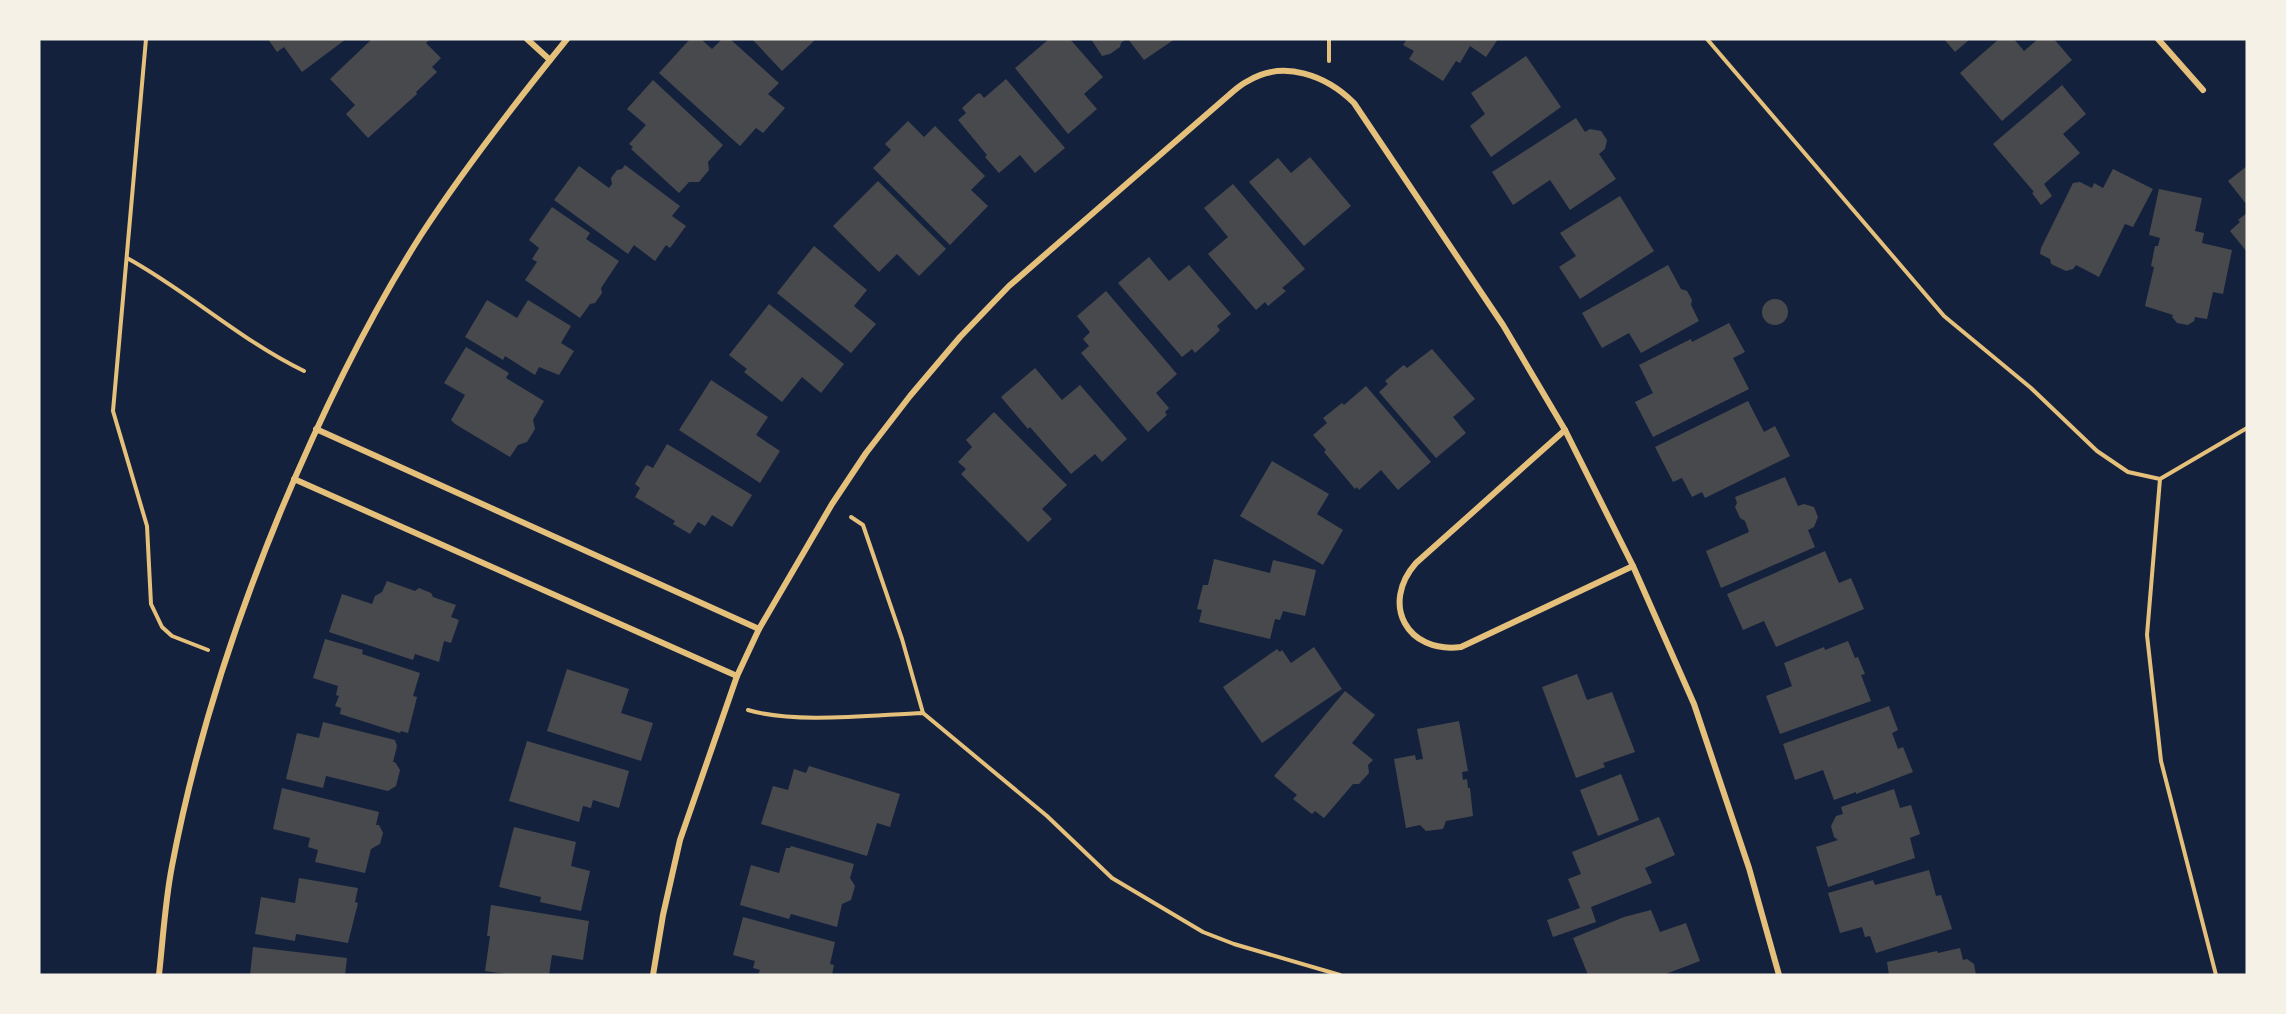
<svg xmlns="http://www.w3.org/2000/svg" width="2286" height="1014" font-family="Inter,sans-serif">
<style>
.building{fill:#48494c}
.lines{fill:none;stroke-linecap:round;stroke-linejoin:round}
.path{stroke:#e5c07b;stroke-width:4}
.minor{stroke:#e5c07b;stroke-width:6}
</style>
<rect width="100%" height="100%" fill="#14213d"/>
<g class="building">
<path d="M268 39H346L302 72 284 47 277 52Z"/>
<path d="M372 39H430L426 43 441 58 432 67 437 72 416 92 417 94 368 138 346 114 355 105 330 79Z"/>
<path d="M690 39H701L712 49 722 39H730L779 83 768 94 785 108 763 133 756 128 740 146 659 73Z"/>
<path d="M752 39H816L782 71Z"/>
<path d="M1049 39H1070L1103 77 1084 94 1097 109 1068 134 1015 68Z"/>
<path d="M1091 39H1126L1121 43 1120 47 1110 54 1102 56Z"/>
<path d="M1128 39H1175L1144 60Z"/>
<path d="M1407 39H1498L1486 57 1470 46 1460 63 1456 61 1443 81 1409 59 1414 51 1403 45Z"/>
<path d="M1944 39H1970L1955 52Z"/>
<path d="M1999 39H2014L2024 51 2038 39H2054L2072 60 2002 121 1960 73Z"/>
<path d="M1526 56 1561 107 1491 157 1470 126 1485 114 1471 93Z"/>
<path d="M1006 79 1065 148 1035 173 1020 155 999 173 985 157 987 155 958 120 966 113 962 108 977 94 980 93 984 98Z"/>
<path d="M653 80 723 145 708 162 709 170 699 182H689L679 193 631 149 633 147 629 144 646 125 627 109Z"/>
<path d="M2062 85 2086 114 2063 134 2080 153 2044 184 2052 196 2041 205 2032 193 2034 192 1993 144Z"/>
<path d="M1576 118 1585 132 1590 129 1601 131 1607 140 1605 149 1599 154 1616 179 1570 210 1550 180 1513 205 1492 172Z"/>
<path d="M908 121 924 137 935 126 985 176 971 190 988 206 950 245 873 168 891 150 885 144Z"/>
<path d="M1310 157 1351 206 1304 246 1249 182 1278 158 1291 173Z"/>
<path d="M625 165 680 206 672 216 686 226 670 248 666 245 655 261 634 245 628 254 554 200 579 166 609 188 612 184 611 178 617 170 622 169Z"/>
<path d="M2247 166V205L2228 181Z"/>
<path d="M2113 169 2153 189 2133 227 2125 224 2099 277 2076 265 2073 269 2066 271 2051 264 2050 259 2040 254 2041 248 2073 183 2080 182 2092 188 2094 183 2103 188Z"/>
<path d="M878 181 946 249 919 276 897 254 879 272 833 226Z"/>
<path d="M1233 184 1305 269 1282 288 1286 291 1268 306 1265 302 1256 310 1208 254 1228 237 1204 208Z"/>
<path d="M2159 189 2202 198 2195 231 2204 233 2202 243 2232 250 2223 294 2213 292 2207 319 2195 317 2194 321 2188 325 2177 323 2172 317 2173 315 2145 306 2154 267 2151 266 2155 246H2158L2160 238 2149 235Z"/>
<path d="M1620 196 1654 251 1580 299 1559 267 1576 256 1560 233Z"/>
<path d="M552 207 590 233 586 239 619 261 601 288 602 293 595 303 590 304 580 318 525 280 537 262 532 259 539 248 529 240Z"/>
<path d="M2247 213V252L2230 231 2240 222 2238 220Z"/>
<path d="M814 246 867 290 854 306 876 324 851 353 777 293Z"/>
<path d="M1149 257 1169 281 1189 265 1231 314 1217 326 1220 330 1214 336 1195 353 1192 349 1182 357 1118 283Z"/>
<path d="M1668 265 1681 289 1687 291 1692 300 1691 305 1699 321 1641 353 1629 333 1602 348 1582 313Z"/>
<path d="M1106 291 1177 374 1156 393 1169 408 1165 412 1167 415 1148 432 1081 353 1089 346 1083 339 1090 332 1077 316Z"/>
<circle cx="1775" cy="312" r="13"/>
<path d="M487 300 517 318 528 300 571 326 561 343 574 351 559 375 539 367 535 375 505 356 503 360 465 337Z"/>
<path d="M769 304 844 364 821 393 802 377 782 402 744 372 747 369 729 355Z"/>
<path d="M1729 323 1745 352 1733 358 1749 389 1653 437 1635 402 1653 393 1639 365 1691 339 1692 342Z"/>
<path d="M466 347 509 373 506 378 544 401 533 420 535 429 527 442 518 445 510 457 455 424 451 420 465 395 444 383Z"/>
<path d="M1432 349 1475 399 1453 417 1466 433 1436 458 1379 392 1388 384 1385 381 1400 368 1404 365 1407 368Z"/>
<path d="M1035 368 1062 400 1080 385 1127 439 1102 462 1095 454 1071 474 1030 427 1028 429 1001 397Z"/>
<path d="M711 380 768 417 756 435 780 451 760 483 679 430Z"/>
<path d="M1366 386 1431 462 1398 490 1381 470 1359 490 1357 487 1355 489 1324 452 1326 450 1313 435 1327 423 1323 418 1342 403 1344 405Z"/>
<path d="M1748 401 1764 432 1775 426 1790 456 1705 498 1702 492 1692 497 1682 478 1673 482 1655 447Z"/>
<path d="M994 412 1067 485 1042 509 1052 519 1028 542 961 474 966 469 958 462 972 447 966 440Z"/>
<path d="M667 444 752 495 732 527 712 515 705 526 698 522 690 534 673 524 675 521 635 497 640 488 635 484 645 467 647 465 653 468Z"/>
<path d="M1272 461 1329 494 1317 514 1343 530 1323 565 1240 516Z"/>
<path d="M1785 477 1798 506 1804 504 1814 507 1818 517 1814 527 1808 530 1815 547 1721 588 1706 551 1749 532 1745 521 1740 518 1735 507 1737 503 1735 497Z"/>
<path d="M1825 551 1839 583 1851 578 1864 609 1776 647 1764 621 1743 630 1727 594Z"/>
<path d="M1214 559 1270 573 1273 560 1316 570 1305 616 1283 611 1280 620 1275 619 1270 639 1199 622 1202 610 1197 609 1203 585H1208Z"/>
<path d="M387 581 415 591 419 588 431 593 433 597 456 605 451 617 459 620 451 643 444 641 439 662 415 654 413 660 329 632 342 594 372 604 375 596 382 592Z"/>
<path d="M325 639 363 650 362 654 420 673 413 696 417 697 408 733 401 731 400 733 340 714 341 708 335 706 339 696 336 695 338 686 313 678Z"/>
<path d="M1848 641 1855 658 1858 657 1865 674 1861 675 1871 701 1780 734 1766 696 1792 686 1784 663 1824 647 1825 650Z"/>
<path d="M1314 647 1342 689 1262 743 1223 687 1277 649 1280 652 1282 650 1291 663Z"/>
<path d="M567 669 629 689 621 713 653 723 641 761 547 731Z"/>
<path d="M1577 674 1587 700 1612 692 1635 752 1603 763 1605 767 1576 778 1542 687Z"/>
<path d="M1345 691 1375 715 1352 743 1373 760 1368 765 1369 773 1359 784H1353L1324 818 1315 811 1312 814 1293 799 1297 795 1274 776Z"/>
<path d="M1889 706 1898 730 1892 733 1898 749 1903 747 1913 772 1856 794V792L1834 800 1823 770 1795 780 1783 744Z"/>
<path d="M1459 721 1468 771 1462 772 1463 780 1467 779 1468 788H1470L1473 816 1446 821 1443 829 1426 831 1420 825 1406 828 1394 759 1415 755 1416 760 1423 759 1417 729Z"/>
<path d="M323 722 395 740 397 746 393 762H395L400 770 396 786 388 791 326 776 323 788 286 779 297 733 319 738Z"/>
<path d="M527 741 629 771 619 808 593 800 591 808 583 806 579 822 509 801Z"/>
<path d="M809 766 900 794 890 827 877 823 867 856 761 824 773 786 788 790 794 769 806 773Z"/>
<path d="M1621 774 1639 820 1598 836 1580 790Z"/>
<path d="M282 788 379 812 376 825H379L383 833 380 844 371 849 365 873 315 862 318 850 308 847 310 838 273 829Z"/>
<path d="M1894 789 1900 808 1911 805 1920 834 1910 838 1915 858 1828 887 1816 847 1838 840 1834 837 1831 826 1836 816 1843 814 1841 807Z"/>
<path d="M1659 817 1675 855 1645 868 1652 883 1591 907 1596 922 1553 937 1547 920 1580 908 1568 879 1581 874 1572 852Z"/>
<path d="M514 827 576 842 571 866 590 871 581 911 540 902 541 897 499 887Z"/>
<path d="M791 846 854 864 850 878 855 886 851 900 842 904 837 927 791 914 789 919 740 905 751 865 779 873 786 848H790Z"/>
<path d="M1929 870 1936 896 1941 895 1952 929 1876 953 1870 936 1865 937 1862 927 1840 933 1828 893 1873 880 1875 885Z"/>
<path d="M299 878 358 888 355 902 358 903 348 943 296 934 295 941 255 934 261 897 295 903Z"/>
<path d="M491 905 589 921 583 960 552 955 549 975H513L485 971 490 936H487Z"/>
<path d="M1651 910 1660 932 1686 923 1700 961 1663 975H1588L1573 938 1624 917Z"/>
<path d="M743 917 835 942 830 964 834 965 832 975H758L760 970 753 968 755 961 733 955Z"/>
<path d="M253 947 347 958 345 975H250Z"/>
<path d="M1960 948 1963 960 1967 959 1974 964 1976 975H1889L1887 962 1937 951 1938 953Z"/>
</g>
<g class="lines">
<g class="path">
<path d="M146 39 113 411 147 526 151 604 162 627 172 636 208 650"/>
<path d="M1329 39V61"/>
<path d="M1707 39 1944 316 2031 388 2097 451 2128 472 2160 479 2147 635 2161 761 2216 975"/>
<path d="M127 258C189 292 240 340 304 371"/>
<path d="M2160 479 2247 428"/>
<path d="M851 517 863 525 902 639 923 713"/>
<path d="M748 710C795 724 872 715 923 713L1047 816 1112 878 1203 932 1234 944 1340 975"/>
</g>
<g class="minor">
<path d="M527 39 550 60"/>
<path d="M2158 39 2203 90"/>
<path d="M316 429 759 629"/>
<path d="M1565 430 1416 563C1380 604 1407 654 1461 647L1633 566"/>
<path d="M294 479 737 676"/>
<path d="M159 975C163 939 165 902 172 866 195 745 233 627 280 513 320 417 365 323 421 235 465 167 516 102 567 39"/>
<path d="M653 975 663 915 680 840 737 676 759 629 832 504 866 453 910 396 960 337 1009 286 1229 95C1235 90 1241 84 1248 81 1284 59 1327 76 1354 103L1503 325 1565 430 1633 566 1694 704 1749 868 1779 975"/>
</g>
</g>
<rect width="2286" height="1014" fill="none" stroke="#f6f1e7" stroke-width="81"/>
</svg>
